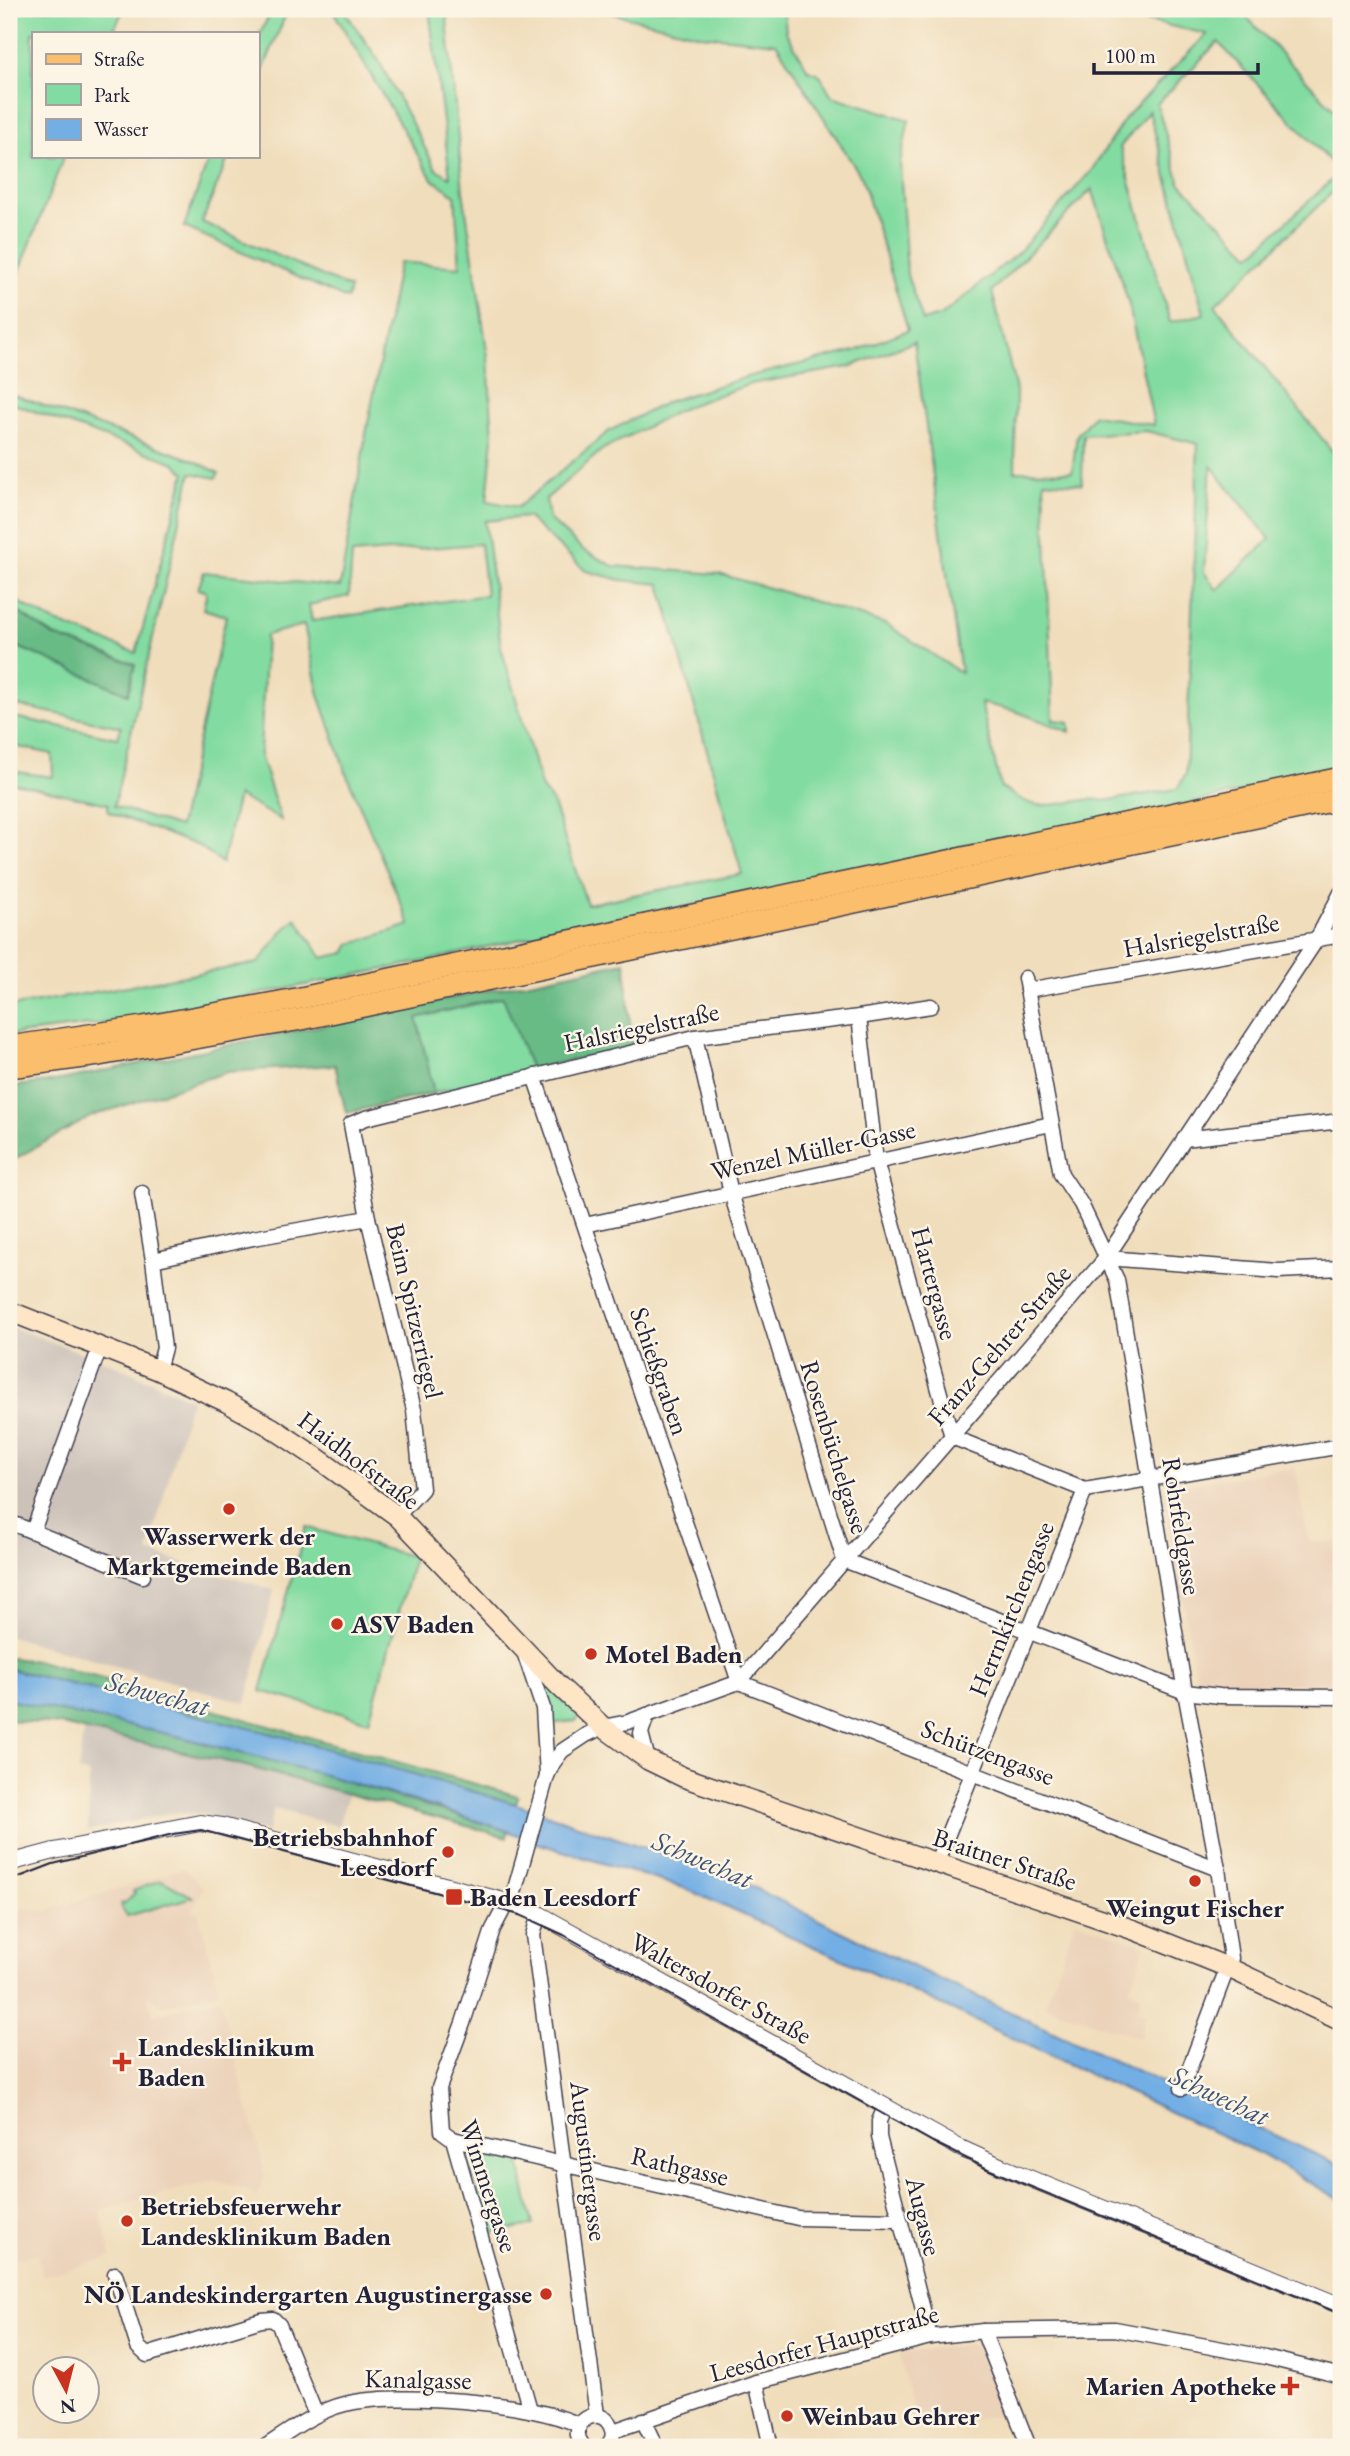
<svg xmlns="http://www.w3.org/2000/svg" width="1350" height="2456" font-family="'EB Garamond',serif">
<style>
.built{fill:#ebd2b9}
.industrial{fill:#cdc2b9}
.green{fill:#82dba0;stroke:#527e6e;stroke-width:2;fill-rule:evenodd}
.forest{fill:#69bb86;stroke:#466e60;stroke-width:2}
.water{fill:#73afe4;stroke:#4a6890;stroke-width:2}
.lines{fill:none;stroke-linecap:round;stroke-linejoin:round}
.minor-casing{stroke:#413e4e;stroke-width:17}
.tertiary-casing{stroke:#413e4e;stroke-width:18}
.secondary-casing{stroke:#413e4e;stroke-width:22}
.primary-casing{stroke:#413e4e;stroke-width:24}
.minor{stroke:#fff;stroke-width:14}
.tertiary{stroke:#fff;stroke-width:16}
.secondary{stroke:#fde5c5;stroke-width:19}
.primary{stroke:#fabe6d;stroke-width:21}
.tram{stroke:#22223b;stroke-width:2}
.poi-dot{fill:#c8321e;stroke:#fcf5e5;stroke-width:2.5}
.labels{text-anchor:middle;dominant-baseline:central;stroke-width:5;stroke-linejoin:round;paint-order:stroke}
.street-label{font-size:26px;fill:#22223b;stroke:#fcf5e5}
.poi-label{font-size:26px;font-weight:bold;fill:#22223b;stroke:#fcf5e5;text-anchor:start}
.water-label{font-size:28px;font-style:italic;fill:#3e5376;stroke:#fcf5e5}
</style>
<rect width="100%" height="100%" fill="#fcf5e5"/>
<filter id="ink" filterUnits="userSpaceOnUse"><feTurbulence type="fractalNoise" baseFrequency=".0143" numOctaves="2"/><feDisplacementMap in="SourceGraphic" scale="14" xChannelSelector="R" yChannelSelector="G"/><feConvolveMatrix kernelMatrix="1 2 1 2 8 2 1 2 1" color-interpolation-filters="sRGB"/></filter>
<filter id="wash" filterUnits="userSpaceOnUse"><feTurbulence type="fractalNoise" baseFrequency=".00686" numOctaves="4" result="noise"/><feDisplacementMap in="SourceGraphic" scale="28" xChannelSelector="R" yChannelSelector="G"/><feGaussianBlur stdDeviation="1.57" result="paint"/><feColorMatrix in="noise" values="0 0 0 0 0 0 0 0 0 0 0 0 0 0 0 0 0 1.4 0 .05"/><feComposite in="paint" operator="in"/></filter>
<g filter="url(#wash)">
<rect width="100%" height="100%" fill="#f0ddbb"/>
<g class="built">
<path d="M1295 1467 1309 1541 1341 1543V1683L1198 1684 1162 1489Z"/>
<path d="M183 1868 203 1887 193 1910 198 1913 220 1992 163 2006 147 1995 154 2015 220 1998 265 2174 257 2194 215 2180 100 2210 111 2257 43 2276 37 2253 9 2261V1914L27 1907 43 1912Z"/>
<path d="M1075 1921 1145 1946 1129 1990 1141 1995 1137 2010 1146 2014 1140 2038 1045 2006Z"/>
<path d="M975 2343 1008 2413 918 2428 899 2354Z"/>
</g>
<g class="industrial">
<path d="M9 1326 107 1362 191 1399 148 1552 274 1590 246 1703 9 1636Z"/>
<path d="M84 1730 238 1764 348 1794 340 1820 338 1826 274 1809 267 1832 201 1814 171 1813 88 1831 89 1774 78 1771Z"/>
</g>
<g class="green">
<path d="M9 9H124L112 33H33V156H64L9 299Z"/>
<path d="M272 9H288L257 85V40Z"/>
<path d="M332 9H343L379 61 436 169 450 177 429 9H446L463 191 488 357 493 438 487 501 518 507 609 431 669 401 750 376 855 351 908 330 862 178 776 43 700 35 595 9H784L786 32 808 70 819 74 832 96 909 120 900 163 907 275 923 321 942 315 1019 252 1091 171 1126 117 1207 34 1092 9H1239L1341 117V184L1215 305 1341 462V771L758 894 598 921 431 960 123 1021 9 1035V1007L258 963 283 931 296 918 322 958 345 953 350 944 410 925 348 778 319 695 304 625 266 635 260 755 281 820 238 796 222 863 199 846 108 812V804L9 782V771L53 777 52 754 9 745V716L118 738 121 727 9 704V643L128 693 135 665 54 636 9 606V597L53 621 136 653 185 473 175 463 9 402V393L193 460 219 473 216 478 191 473 114 806 179 827 226 616 203 609 207 592 198 589 204 572 340 587 366 434 399 262 460 267 455 195 432 179ZM1218 42 1340 172 1251 255 1180 183 1157 104ZM1149 111 1204 314 1170 322 1120 147ZM1092 189 1128 301 1154 425 1094 415 1077 435 1072 472 1015 471 1016 390 992 291ZM914 342 961 673 886 624 780 591 719 574 613 566 583 550 549 519 546 499 603 449 688 406 750 384 849 367ZM1146 431 1198 444 1186 774 1177 789 1104 801C1092 795 1055 808 1037 805 1025 804 1012 793 1001 788L981 703 1015 711 1070 732 1069 722 1053 720 1044 481 1082 484 1083 435ZM1211 466 1270 539 1217 590 1204 572ZM527 517 586 571 621 580 660 584 742 874 587 904 552 801 542 789 501 647 485 521ZM480 544 486 595 312 621 309 605 349 596 352 554Z"/>
<path d="M210 156H229L202 222 350 288 347 299 184 227Z"/>
<path d="M504 997 531 1069 434 1093 416 1018Z"/>
<path d="M306 1527 414 1557 369 1721 261 1691Z"/>
<path d="M546 1688 550 1689 579 1716 576 1721 550 1724 544 1690Z"/>
<path d="M161 1880 193 1897 127 1916 120 1905 121 1903 123 1904 135 1893 133 1891Z"/>
<path d="M472 2152 519 2162 533 2225 490 2233 468 2156Z"/>
</g>
<g class="forest">
<path d="M9 606 54 636 135 664 128 694 9 643Z"/>
<path d="M625 962 632 1047 531 1069 503 997 417 1018 434 1093 346 1113 335 1065 227 1072 92 1116 9 1162V1087L56 1081Z"/>
<path d="M9 1658 39 1661 518 1796 516 1804 293 1739 9 1669Z"/>
<path d="M9 1700 173 1735 325 1775 508 1831 507 1837 238 1764 61 1725 9 1720Z"/>
</g>
<path class="water" d="M9 1669 293 1739 516 1804 737 1879 903 1962 1341 2166V2200L1254 2151 896 1984 684 1888 540 1844 508 1831 428 1805 325 1775 173 1735 9 1700Z"/>
</g>
<g filter="url(#ink)">
<g class="lines">
<defs>
<g id="minor">
<path d="M1025 978 1061 1174 1081 1204 1117 1280 1185 1692 1218 1869 1231 1958 1182 2088"/>
<path d="M1027 990 1341 935"/>
<path d="M859 1017 876 1161 952 1437"/>
<path d="M695 1037 731 1193 844 1560 1185 1692 1220 1696 1341 1697"/>
<path d="M534 1076 739 1682"/>
<path d="M1184 1139 1341 1121"/>
<path d="M142 1193 153 1260"/>
<path d="M585 1225 1051 1124"/>
<path d="M1106 1258 1278 1271 1341 1268"/>
<path d="M158 1370 164 1348 153 1260 253 1238 368 1218"/>
<path d="M952 1437 1085 1490 1341 1446"/>
<path d="M397 1516 422 1489 414 1410 368 1218 351 1124 366 1118 695 1037 859 1017 931 1006"/>
<path d="M9 1522 143 1576"/>
<path d="M33 1531 100 1347"/>
<path d="M525 1655 543 1708 547 1775"/>
<path d="M739 1682 1218 1869"/>
<path d="M647 1715 641 1733 648 1760"/>
<path d="M936 1864 1085 1490"/>
<path d="M539 1914 533 1935 597 2415"/>
<path d="M885 2107 879 2121V2137L930 2337"/>
<path d="M453 2139 798 2218 900 2220"/>
<path d="M115 2274 138 2347 147 2355 261 2320 273 2319 279 2325 316 2415"/>
<path d="M983 2331 1029 2447"/>
<path d="M756 2382 771 2447"/>
<path d="M530 2410 453 2139 442 2131 439 2088 463 2023 493 1929 503 1910 511 1903 547 1776 553 1763 562 1751 586 1735 603 1727 628 1722 739 1682 1106 1258 1317 939 1341 893"/>
<path d="M643 2420 656 2447"/>
<path d="M613 2431 756 2382 930 2337 983 2331 1115 2329 1265 2357 1341 2376"/>
<path d="M265 2447C289 2431 316 2411 345 2404 397 2391 531 2402 579 2425"/>
<path d="M584 2447C563 2423 601 2402 611 2427 615 2435 612 2441 606 2447"/>
</g>
<path id="tertiary" d="M9 1863 54 1851 200 1823 222 1826 511 1903 539 1914 958 2147 1002 2167 1341 2306"/>
<path id="secondary" d="M9 1311 158 1370 226 1402 271 1427 316 1457 397 1516 558 1685 603 1727 648 1760 683 1777 1134 1930 1227 1967 1341 2021"/>
<g id="primary">
<path d="M9 1047 143 1027 296 999 1341 778"/>
<path d="M9 1067 99 1055 302 1019 1341 799"/>
</g>
</defs>
<use href="#minor" class="minor-casing"/>
<use href="#tertiary" class="tertiary-casing"/>
<use href="#secondary" class="secondary-casing"/>
<use href="#primary" class="primary-casing"/>
<use href="#minor" class="minor"/>
<use href="#tertiary" class="tertiary"/>
<use href="#secondary" class="secondary"/>
<use href="#primary" class="primary"/>
<path class="tram" d="M9 1881 53 1864 173 1834 201 1830 520 1915 564 1935 933 2142 988 2169 1341 2314"/>
</g>
</g>
<g class="poi-dot">
<circle cx="229" cy="1509" r="7"/>
<circle cx="337" cy="1624" r="7"/>
<circle cx="591" cy="1654" r="7"/>
<circle cx="448" cy="1852" r="7"/>
<circle cx="1195" cy="1881" r="7"/>
<rect x="445" y="1888" width="18" height="18" rx="3.5"/>
<path d="M118.5 2051.5h7v7h7v7h-7v7h-7v-7h-7v-7h7z"/>
<circle cx="127" cy="2221" r="7"/>
<circle cx="546" cy="2294" r="7"/>
<path d="M1286.5 2375.5h7v7h7v7h-7v7h-7v-7h-7v-7h7z"/>
<circle cx="787" cy="2416" r="7"/>
</g>
<g class="labels">
<g class="street-label">
<text transform="translate(1201 935) rotate(-10)">Halsriegelstraße</text>
<text transform="translate(641 1027) rotate(-12)">Halsriegelstraße</text>
<text transform="translate(813 1150) rotate(-12)">Wenzel Müller-Gasse</text>
<text transform="translate(935 1283) rotate(75)">Hartergasse</text>
<text transform="translate(415 1311) rotate(77)">Beim Spitzerriegel</text>
<text transform="translate(999 1345) rotate(-49)">Franz-Gehrer-Straße</text>
<text transform="translate(660 1371) rotate(71)">Schießgraben</text>
<text transform="translate(835 1447) rotate(73)">Rosenbüchelgasse</text>
<text transform="translate(359 1460) rotate(37)">Haidhofstraße</text>
<text transform="translate(1182 1526) rotate(81)">Rohrfeldgasse</text>
<text transform="translate(1011 1609) rotate(-68)">Herrnkirchengasse</text>
<text transform="translate(988 1752) rotate(21)">Schützengasse</text>
<text transform="translate(1005 1859) rotate(18)">Braitner Straße</text>
<text transform="translate(721 1988) rotate(29)">Waltersdorfer Straße</text>
<text transform="translate(589 2161) rotate(83)">Augustinergasse</text>
<text transform="translate(680 2166) rotate(13)">Rathgasse</text>
<text transform="translate(489 2186) rotate(72)">Wimmergasse</text>
<text transform="translate(924 2216) rotate(76)">Augasse</text>
<text transform="translate(824 2343) rotate(-15)">Leesdorfer Hauptstraße</text>
<text transform="translate(418 2379) rotate(1)">Kanalgasse</text>
</g>
<g class="poi-label">
<text x="229" y="1536" text-anchor="middle">Wasserwerk der<tspan x="229" dy="30">Marktgemeinde Baden</tspan></text>
<text x="351" y="1624">ASV Baden</text>
<text x="605" y="1654">Motel Baden</text>
<text x="434" y="1837" text-anchor="end">Betriebsbahnhof<tspan x="434" dy="30">Leesdorf</tspan></text>
<text x="470" y="1897">Baden Leesdorf</text>
<text x="1195" y="1908" text-anchor="middle">Weingut Fischer</text>
<text x="138" y="2047">Landesklinikum<tspan x="138" dy="30">Baden</tspan></text>
<text x="141" y="2206">Betriebsfeuerwehr<tspan x="141" dy="30">Landesklinikum Baden</tspan></text>
<text x="532" y="2294" text-anchor="end">NÖ Landeskindergarten Augustinergasse</text>
<text x="1276" y="2386" text-anchor="end">Marien Apotheke</text>
<text x="801" y="2416">Weinbau Gehrer</text>
</g>
<g class="water-label">
<text transform="translate(158 1693) rotate(15)">Schwechat</text>
<text transform="translate(703 1859) rotate(23)">Schwechat</text>
<text transform="translate(1220 2095) rotate(25)">Schwechat</text>
</g>
</g>
<rect width="1350" height="2456" fill="none" stroke="#fcf5e5" stroke-width="35"/>
<rect x="32" y="32" width="228" height="126" fill="#fcf5e5" stroke="#a5a1a1" stroke-width="2"/>
<rect x="46" y="54" width="35" height="10" fill="#fabe6d" stroke="#a5a1a1" stroke-width="2"/>
<text x="94" y="66" font-size="21" fill="#22223b">Straße</text>
<rect x="46" y="84" width="35" height="21" fill="#82dba0" stroke="#a5a1a1" stroke-width="2"/>
<text x="94" y="102" font-size="21" fill="#22223b">Park</text>
<rect x="46" y="119" width="35" height="21" fill="#73afe4" stroke="#a5a1a1" stroke-width="2"/>
<text x="94" y="136" font-size="21" fill="#22223b">Wasser</text>
<g transform="translate(66 2390) rotate(173)"><circle r="33" fill="#fcf5e5" stroke="#a5a1a1" stroke-width="2"/>
<path d="M0-5L12 26L0 18L-12 26Z" fill="#c8321e"/>
<text y="-10" font-size="19" font-weight="bold" text-anchor="middle" fill="#22223b">N</text>
</g>
<path d="M1094 63v10h164v-10" fill="none" stroke="#22223b" stroke-width="3.5"/>
<text x="1105" y="63" font-size="21" fill="#22223b" stroke="#fcf5e5" stroke-width="5" paint-order="stroke">100 m</text>
</svg>
